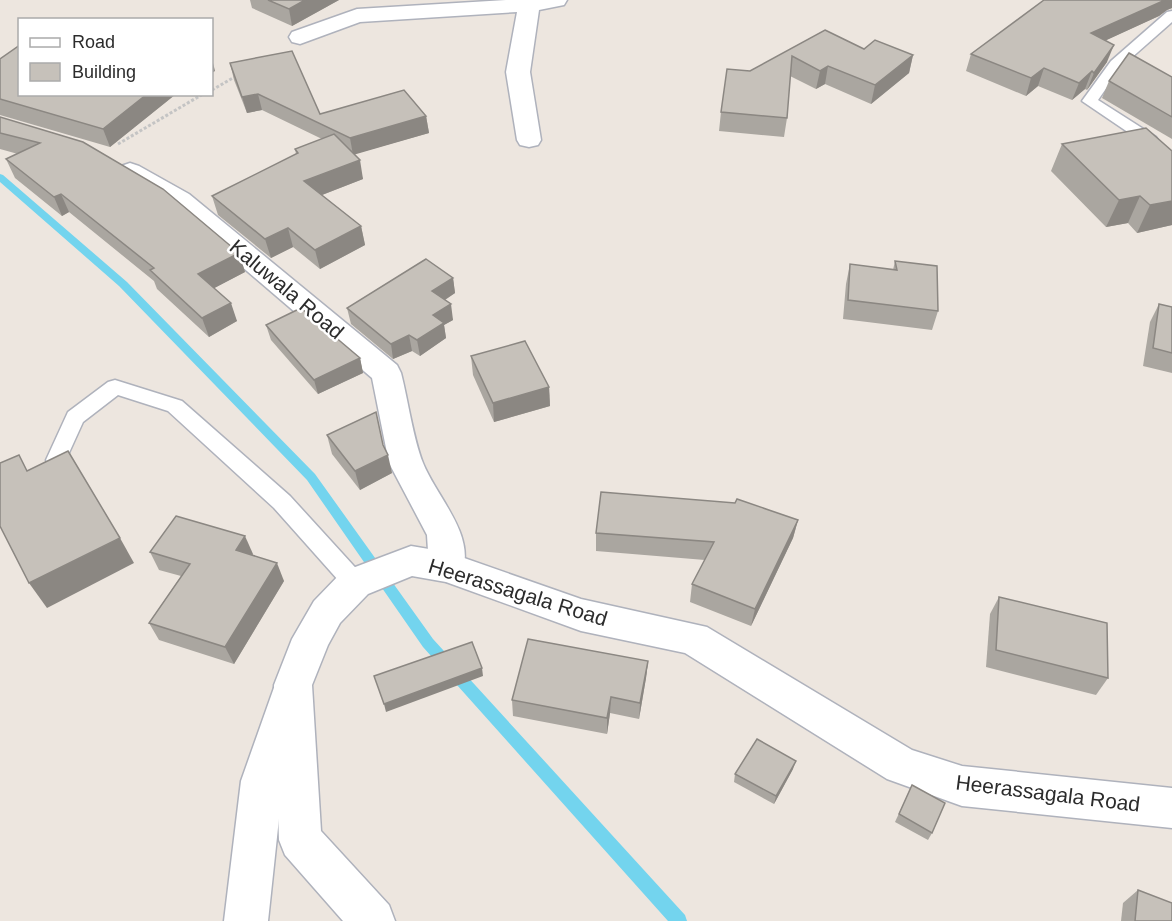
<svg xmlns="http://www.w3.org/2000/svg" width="1172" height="921" font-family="Helvetica,sans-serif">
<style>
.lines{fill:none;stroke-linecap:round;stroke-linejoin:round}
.stream{fill:#73d4ee;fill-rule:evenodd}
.lane-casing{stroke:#afb2bc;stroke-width:3}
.street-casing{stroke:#afb2bc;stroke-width:3}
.secondary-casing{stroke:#afb2bc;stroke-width:3}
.path{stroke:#c4c4c4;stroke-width:3;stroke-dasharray:3 2;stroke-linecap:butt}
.lane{fill:#fff;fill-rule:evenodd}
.street{fill:#fff;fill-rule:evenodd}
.secondary{fill:#fff;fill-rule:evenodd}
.wall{fill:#aaa6a0}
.shaded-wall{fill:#8b8782}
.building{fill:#c6c1ba;stroke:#8b8782;stroke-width:1.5}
.labels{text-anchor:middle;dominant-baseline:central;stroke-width:5;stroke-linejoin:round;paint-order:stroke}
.street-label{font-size:21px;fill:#2c2c2c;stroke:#fff}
</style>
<rect width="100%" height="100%" fill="#ede6df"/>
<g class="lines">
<path class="stream" d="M0 174 3 175 127 282 315 474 433 639 685 915 687 921H668L423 647 307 480 119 286 0 182Z"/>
<defs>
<g id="lane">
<path d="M1172 11V22L1121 67 1098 100 1156 137 1158 140 1156 143H1144L1082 101 1111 61 1167 12Z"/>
<path d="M115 380 182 401 290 496 363 576 366 583 363 590 355 593 347 590 274 508 168 411 118 395 83 422 63 466 56 468 49 466 46 460 68 412 108 382Z"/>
</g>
<g id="street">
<path d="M506 0H567L564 5 539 10 530 72 541 140 538 145 529 147 520 145 517 140 506 72 517 12 360 22 300 44 292 42 289 37 292 32 357 9Z"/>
<path d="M130 163 139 166 189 194 397 365 401 373C408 400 413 438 423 463 437 498 479 538 460 577L447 582 434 577 429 567 427 535 389 463 372 378 171 206 121 176 117 171 121 166Z"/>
<path d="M290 676 304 682 309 694 283 781 268 921H224L241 781 276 682Z"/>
</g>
<path id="secondary" d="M411 546 447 552 581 599 707 627 912 750 962 766 1172 788V828L962 806 887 779 685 653 581 631 446 582 412 576 368 594 340 623 328 645 312 685 321 831 389 905 395 921H343L285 855 279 840 274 685 292 639 314 601 342 572Z"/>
</defs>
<use href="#lane" class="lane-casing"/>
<use href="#street" class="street-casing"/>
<use href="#secondary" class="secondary-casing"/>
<g class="path">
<path d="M212 90 238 75"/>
<path d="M118 144 203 94"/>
</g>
<use href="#lane" class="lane"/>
<use href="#street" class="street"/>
<use href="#secondary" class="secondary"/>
</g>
<g class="wall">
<path d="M250 0H339L292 26 252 8Z"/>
<path d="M1172 0V8L1167 10 1159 16 1106 40 1107 62 1087 90 1085 89 1072 100 1038 86 1026 96 966 71 971 54Z"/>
<path d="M825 30 864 49 913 55 909 73 871 104 825 84 816 89 790 76 787 118 784 137 719 131 721 112 750 71Z"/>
<path d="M0 59 176 94 110 147 0 115Z"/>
<path d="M230 63 320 114 426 116 429 133 354 154 363 179 322 195 361 226 365 245 320 269 293 247 271 258 218 215 212 196 296 154 295 149 322 139 262 110 247 113 234 80Z"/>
<path d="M1172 77V139L1102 98 1109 81Z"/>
<path d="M0 117 239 253 245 272 214 288 237 321 209 337 157 289 154 281 69 212 62 216 15 178 6 159 18 154 0 149Z"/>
<path d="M1062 144 1172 151V225L1137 233 1128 223 1106 227 1051 171Z"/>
<path d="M895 261 938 311 932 330 843 319 846 284 850 264 893 270Z"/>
<path d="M453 278 455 293 445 300 453 320 444 325 446 338 420 356 412 351 393 359 351 324 347 308Z"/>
<path d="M1159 304 1172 307V373L1143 366 1150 322Z"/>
<path d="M266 325 360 358 363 373 318 394 271 340Z"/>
<path d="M471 356 549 387 550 406 494 422 473 375Z"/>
<path d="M327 435 383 446 392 473 360 490 332 454Z"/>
<path d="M798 520 793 538 751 626 690 602 692 584 705 560 596 551V533Z"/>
<path d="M150 552 253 554 252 555 284 581 234 664 159 640 149 623 181 576 159 570Z"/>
<path d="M999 597 1108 678 1096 695 986 667 990 614Z"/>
<path d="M648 661 646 678 639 719 610 713 607 734 513 716 512 700Z"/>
<path d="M793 769 774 804 734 782 735 774Z"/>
<path d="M912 785 932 833 928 840 895 822Z"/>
<path d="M1138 890 1172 921H1121L1123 903Z"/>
</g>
<g class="shaded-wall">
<path d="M305 0H339L292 26 289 9Z"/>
<path d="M1165 0H1172V8L1167 10 1159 16 1085 50 1091 33Z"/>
<path d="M1114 45 1107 62 1087 90 1094 73Z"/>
<path d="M913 55 909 73 871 104 875 85Z"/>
<path d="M212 59 215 71 212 73Z"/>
<path d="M828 66 825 84 816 89 820 71Z"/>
<path d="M1044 68 1038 86 1026 96 1031 78Z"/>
<path d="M1092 71 1085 89 1072 100 1079 83Z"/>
<path d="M147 94H176L110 147 103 129Z"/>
<path d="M258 94 262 110 247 113 242 97Z"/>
<path d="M426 116 429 133 353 155 350 138Z"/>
<path d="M360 160 363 179 309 200 304 181Z"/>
<path d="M61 194 69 212 62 216 54 197Z"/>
<path d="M1140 196 1128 223 1106 227 1119 200Z"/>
<path d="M1172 201V225L1137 233 1150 205Z"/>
<path d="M361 226 365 245 320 269 315 250Z"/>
<path d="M288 228 293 247 271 258 265 239Z"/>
<path d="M239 253 245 272 205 293 198 274Z"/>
<path d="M453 278 455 293 434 307 432 291Z"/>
<path d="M231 303 237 321 209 337 202 318Z"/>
<path d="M451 304 453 320 444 325 446 338 420 356 417 340 433 315Z"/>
<path d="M409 335 412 351 393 359 391 344Z"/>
<path d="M360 358 363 373 318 394 314 380Z"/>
<path d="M549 387 550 406 494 422 493 403Z"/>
<path d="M388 455 392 473 360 490 355 471Z"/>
<path d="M798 520 793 538 751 626 755 609Z"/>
<path d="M245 536 253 554 244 568 236 550Z"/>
<path d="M120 538 134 563 47 608 29 583Z"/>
<path d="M277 563 284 581 234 664 225 647Z"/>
<path d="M648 661 646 678 639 719 640 703Z"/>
<path d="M482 668 483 676 386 712 384 704Z"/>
<path d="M611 697 610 713 607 734V718Z"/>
<path d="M796 761 793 769 774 804 776 796Z"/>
</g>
<g class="building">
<path d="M268 0H305L289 9Z"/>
<path d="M1044 0H1165L1091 33 1114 45 1094 73 1092 71 1079 83 1044 68 1031 78 971 54Z"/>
<path d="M825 30 864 49 875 40 913 55 875 85 828 66 820 71 792 56 787 118 721 112 727 69 750 71Z"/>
<path d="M20 45V94H147L103 129 0 99V59Z"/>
<path d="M292 51 320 114 404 90 426 116 350 138 258 94 242 97 230 63Z"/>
<path d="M1129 53 1172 77V117L1109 81Z"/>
<path d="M0 117 83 142 163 189 239 253 198 274 231 303 202 318 150 270 154 268 61 194 54 197 6 159 40 143 0 133Z"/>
<path d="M1146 128 1172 151V201L1150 205 1140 196 1119 200 1062 144Z"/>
<path d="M334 134 360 160 304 181 361 226 315 250 288 228 265 239 212 196 298 153 295 149Z"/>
<path d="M426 259 453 278 432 291 451 304 433 315 444 323 417 340 409 335 391 344 347 308Z"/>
<path d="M895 261 937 266 938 311 848 300 850 264 897 270Z"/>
<path d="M1159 304 1172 307V353L1153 348Z"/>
<path d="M301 308 360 358 314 380 266 325Z"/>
<path d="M525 341 549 387 493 403 471 356Z"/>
<path d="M376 412 383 445 388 455 355 471 327 435Z"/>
<path d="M68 451 120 538 29 583 0 526V463L19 455 27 471Z"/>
<path d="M601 492 735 503 737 499 798 520 755 609 692 584 714 542 596 533Z"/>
<path d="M176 516 245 536 236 550 277 563 225 647 149 623 190 564 150 552Z"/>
<path d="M999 597 1107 623 1108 678 996 650Z"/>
<path d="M528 639 648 661 640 703 611 697 607 718 512 700Z"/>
<path d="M472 642 482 668 384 704 374 676Z"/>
<path d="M757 739 796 761 776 796 735 774Z"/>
<path d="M912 785 945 803 932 833 899 814Z"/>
<path d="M1138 890 1172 903V921H1135Z"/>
</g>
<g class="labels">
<g class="street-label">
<text transform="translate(287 289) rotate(40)">Kaluwala Road</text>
<text transform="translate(518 592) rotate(17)">Heerassagala Road</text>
<text transform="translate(1048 793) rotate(7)">Heerassagala Road</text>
</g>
</g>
<rect x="18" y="18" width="195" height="78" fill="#ffffff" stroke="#ababab" stroke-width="1.5"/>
<rect x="30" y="38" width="30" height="9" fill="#ffffff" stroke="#ababab" stroke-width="1.5"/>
<text x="72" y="48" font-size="18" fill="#2c2c2c">Road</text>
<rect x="30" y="63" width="30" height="18" fill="#c6c1ba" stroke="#ababab" stroke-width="1.5"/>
<text x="72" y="78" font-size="18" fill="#2c2c2c">Building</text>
</svg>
